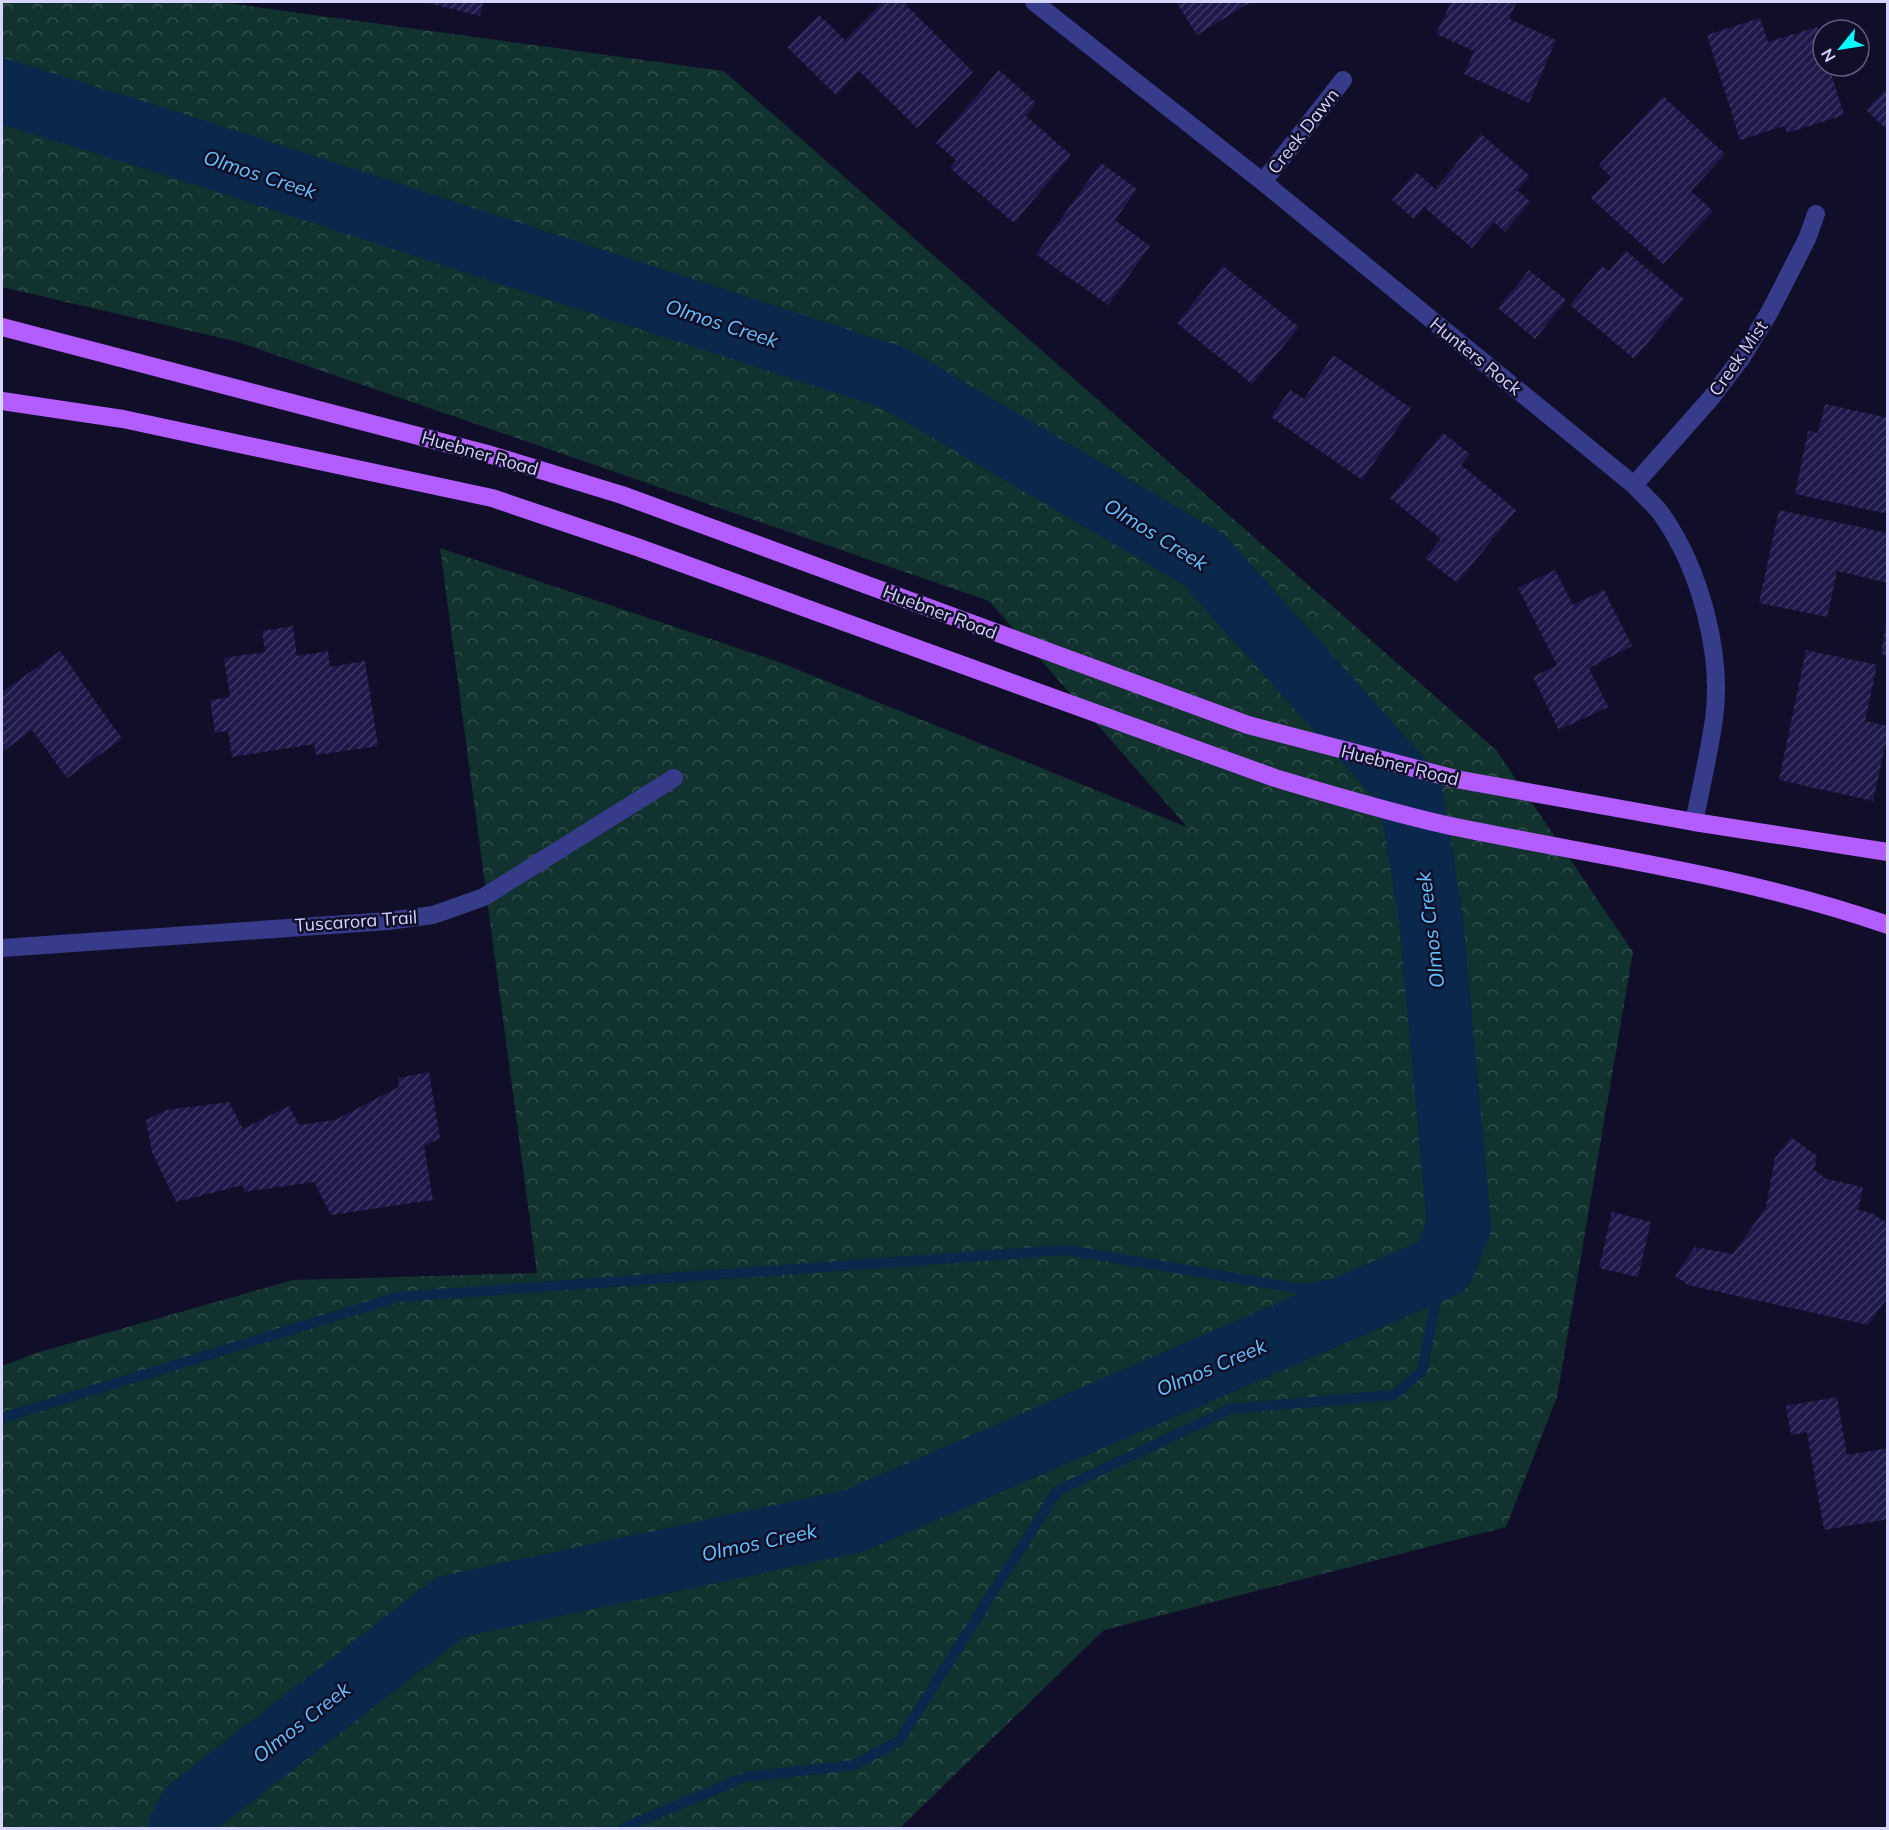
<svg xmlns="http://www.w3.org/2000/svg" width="1889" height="1830" font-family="Mulish,sans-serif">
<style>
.forest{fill:url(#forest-crowns)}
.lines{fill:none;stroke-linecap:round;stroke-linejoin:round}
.stream{stroke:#09284c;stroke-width:10}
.river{stroke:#09284c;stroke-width:64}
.building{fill:url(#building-hatch)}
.street{stroke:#363b8a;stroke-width:18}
.primary{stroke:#b35cff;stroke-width:18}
.labels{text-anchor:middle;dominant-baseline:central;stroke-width:5;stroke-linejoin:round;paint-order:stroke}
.street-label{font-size:18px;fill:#d6d5ff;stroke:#100e28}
.water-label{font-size:20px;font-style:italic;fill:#63c5ff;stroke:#100e28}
</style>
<defs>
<pattern id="forest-crowns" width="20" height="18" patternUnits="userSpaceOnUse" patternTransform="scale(1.5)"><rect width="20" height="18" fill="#11322e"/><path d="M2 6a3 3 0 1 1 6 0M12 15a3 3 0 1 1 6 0" fill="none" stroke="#334f4d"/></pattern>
<pattern id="building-hatch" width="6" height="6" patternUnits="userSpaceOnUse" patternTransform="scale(1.5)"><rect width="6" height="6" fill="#1e194a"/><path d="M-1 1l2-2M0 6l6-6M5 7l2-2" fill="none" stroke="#3e3a65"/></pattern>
</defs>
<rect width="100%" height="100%" fill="#100e28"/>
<path class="forest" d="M2 2H220L724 71 1496 750 1633 952 1557 1397 1506 1527 1104 1630 900 1828H2V1366L36 1353 293 1280 537 1273 440 548 779 662 1187 827 989 601 238 342 2 287Z"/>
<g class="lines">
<path class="stream" d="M2 1418 398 1297 1066 1250 1302 1289 1443 1266 1422 1371 1394 1395 1230 1409 1057 1491 899 1741 854 1765 745 1777 623 1828"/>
<path class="river" d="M2 91 170 143 894 378 1204 560 1410 790 1431 919 1459 1226 1443 1266 854 1521 450 1607 189 1810 180 1828"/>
</g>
<g class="building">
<path d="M424 2H483L480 16Z"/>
<path d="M883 2H903L973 72 917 128 859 71 836 95 787 47 819 15 845 40Z"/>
<path d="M1176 2H1251L1197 35Z"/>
<path d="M1451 2H1517L1509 19 1556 40 1529 103 1464 74 1474 51 1436 34Z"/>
<path d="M1760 18 1768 42 1817 27 1823 47V66H1829L1844 115 1787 133 1784 126 1740 140 1707 35Z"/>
<path d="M999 70 1036 103 1026 116 1071 155 1014 223 950 168 956 160 936 143Z"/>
<path d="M1888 87V131L1866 110Z"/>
<path d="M1663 96 1725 154 1691 191 1713 211 1663 264 1591 198 1611 177 1599 165Z"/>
<path d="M1481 134 1530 176 1517 190 1530 201 1505 232 1494 222 1472 248 1424 207 1414 219 1392 200 1416 172 1435 189Z"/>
<path d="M1101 163 1137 189 1115 220 1150 246 1108 305 1036 254Z"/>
<path d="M1626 251 1684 299 1634 359 1570 305 1602 266 1609 271Z"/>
<path d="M1223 266 1299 327 1252 384 1177 323Z"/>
<path d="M1529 270 1566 300 1535 339 1498 308Z"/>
<path d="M1333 355 1411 408 1362 480 1271 417 1290 390 1304 399Z"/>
<path d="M1825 404 1888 418V514L1795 494 1808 431 1818 433Z"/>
<path d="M1443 433 1470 454 1461 465 1516 510 1457 583 1425 558 1441 539 1390 498Z"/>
<path d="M1779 510 1888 533V583L1837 571 1827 617 1759 603Z"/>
<path d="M1555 570 1573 605 1604 590 1632 646 1589 668 1608 707 1559 730 1533 677 1557 665 1518 588Z"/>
<path d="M1886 625H1888V656L1881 654Z"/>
<path d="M293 626 297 656 328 651 330 667 365 661 378 746 316 755 314 744 232 757 228 731 215 733 210 700 230 697 224 658 265 652 262 631Z"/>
<path d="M1806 650 1877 665 1865 721 1888 726V733L1873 801 1779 780Z"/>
<path d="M60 651 122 739 67 778 32 730 2 752V692Z"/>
<path d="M429 1072 440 1138 424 1146 433 1200 331 1215 314 1182 244 1192 243 1185 176 1202 152 1152 146 1120 166 1110 229 1102 243 1129 289 1106 299 1125 335 1120 399 1087 398 1078Z"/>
<path d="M1791 1137 1817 1156 1814 1170 1827 1179 1863 1187 1858 1210 1872 1213 1888 1224V1297L1868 1325 1688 1285 1675 1276 1695 1247 1733 1254 1766 1207 1775 1158Z"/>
<path d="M1612 1212 1651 1222 1638 1277 1599 1268Z"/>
<path d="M1837 1397 1847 1455 1888 1448V1519L1824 1530 1807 1432 1791 1435 1786 1406Z"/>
</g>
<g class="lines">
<g class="street">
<path d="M1034 2 1263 182 1634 485C1643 495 1654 504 1662 515 1700 569 1723 654 1714 719 1709 754 1701 788 1694 822"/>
<path d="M1263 182 1343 80"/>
<path d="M1634 485 1711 398 1742 357 1769 313 1807 239 1816 214"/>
<path d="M2 948 388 921 433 915 484 897 674 778"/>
</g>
<g class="primary">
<path d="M2 327 491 455 622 495 1248 725 1456 779 1694 822 1888 852"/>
<path d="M2 401 123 419 492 498 637 547 1275 778C1332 795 1388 812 1446 825 1594 856 1744 875 1888 925"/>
</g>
</g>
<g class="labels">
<g class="street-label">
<text transform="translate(1303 131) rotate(-52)">Creek Dawn</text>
<text transform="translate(1476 356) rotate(39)">Hunters Rock</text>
<text transform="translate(1738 358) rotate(-55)">Creek Mist</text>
<text transform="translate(480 453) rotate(16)">Huebner Road</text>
<text transform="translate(940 612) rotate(21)">Huebner Road</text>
<text transform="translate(1400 765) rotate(14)">Huebner Road</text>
<text transform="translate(356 921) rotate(-4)">Tuscarora Trail</text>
</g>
<g class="water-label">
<text transform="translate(260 174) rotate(18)">Olmos Creek</text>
<text transform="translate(722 323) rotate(18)">Olmos Creek</text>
<text transform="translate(1156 534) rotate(32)">Olmos Creek</text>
<text transform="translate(1430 930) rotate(-97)">Olmos Creek</text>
<text transform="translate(1211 1367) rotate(-23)">Olmos Creek</text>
<text transform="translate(759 1542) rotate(-12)">Olmos Creek</text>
<text transform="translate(301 1722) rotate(-38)">Olmos Creek</text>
</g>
</g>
<rect width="1889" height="1830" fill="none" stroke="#d6d5ff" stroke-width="6"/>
<g transform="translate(1841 48) rotate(240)"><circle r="28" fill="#100e28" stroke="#5f5e7e" stroke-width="1.5"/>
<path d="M0-4.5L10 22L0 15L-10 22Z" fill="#01fdff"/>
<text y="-9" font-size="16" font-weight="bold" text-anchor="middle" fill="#d6d5ff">N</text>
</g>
</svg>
